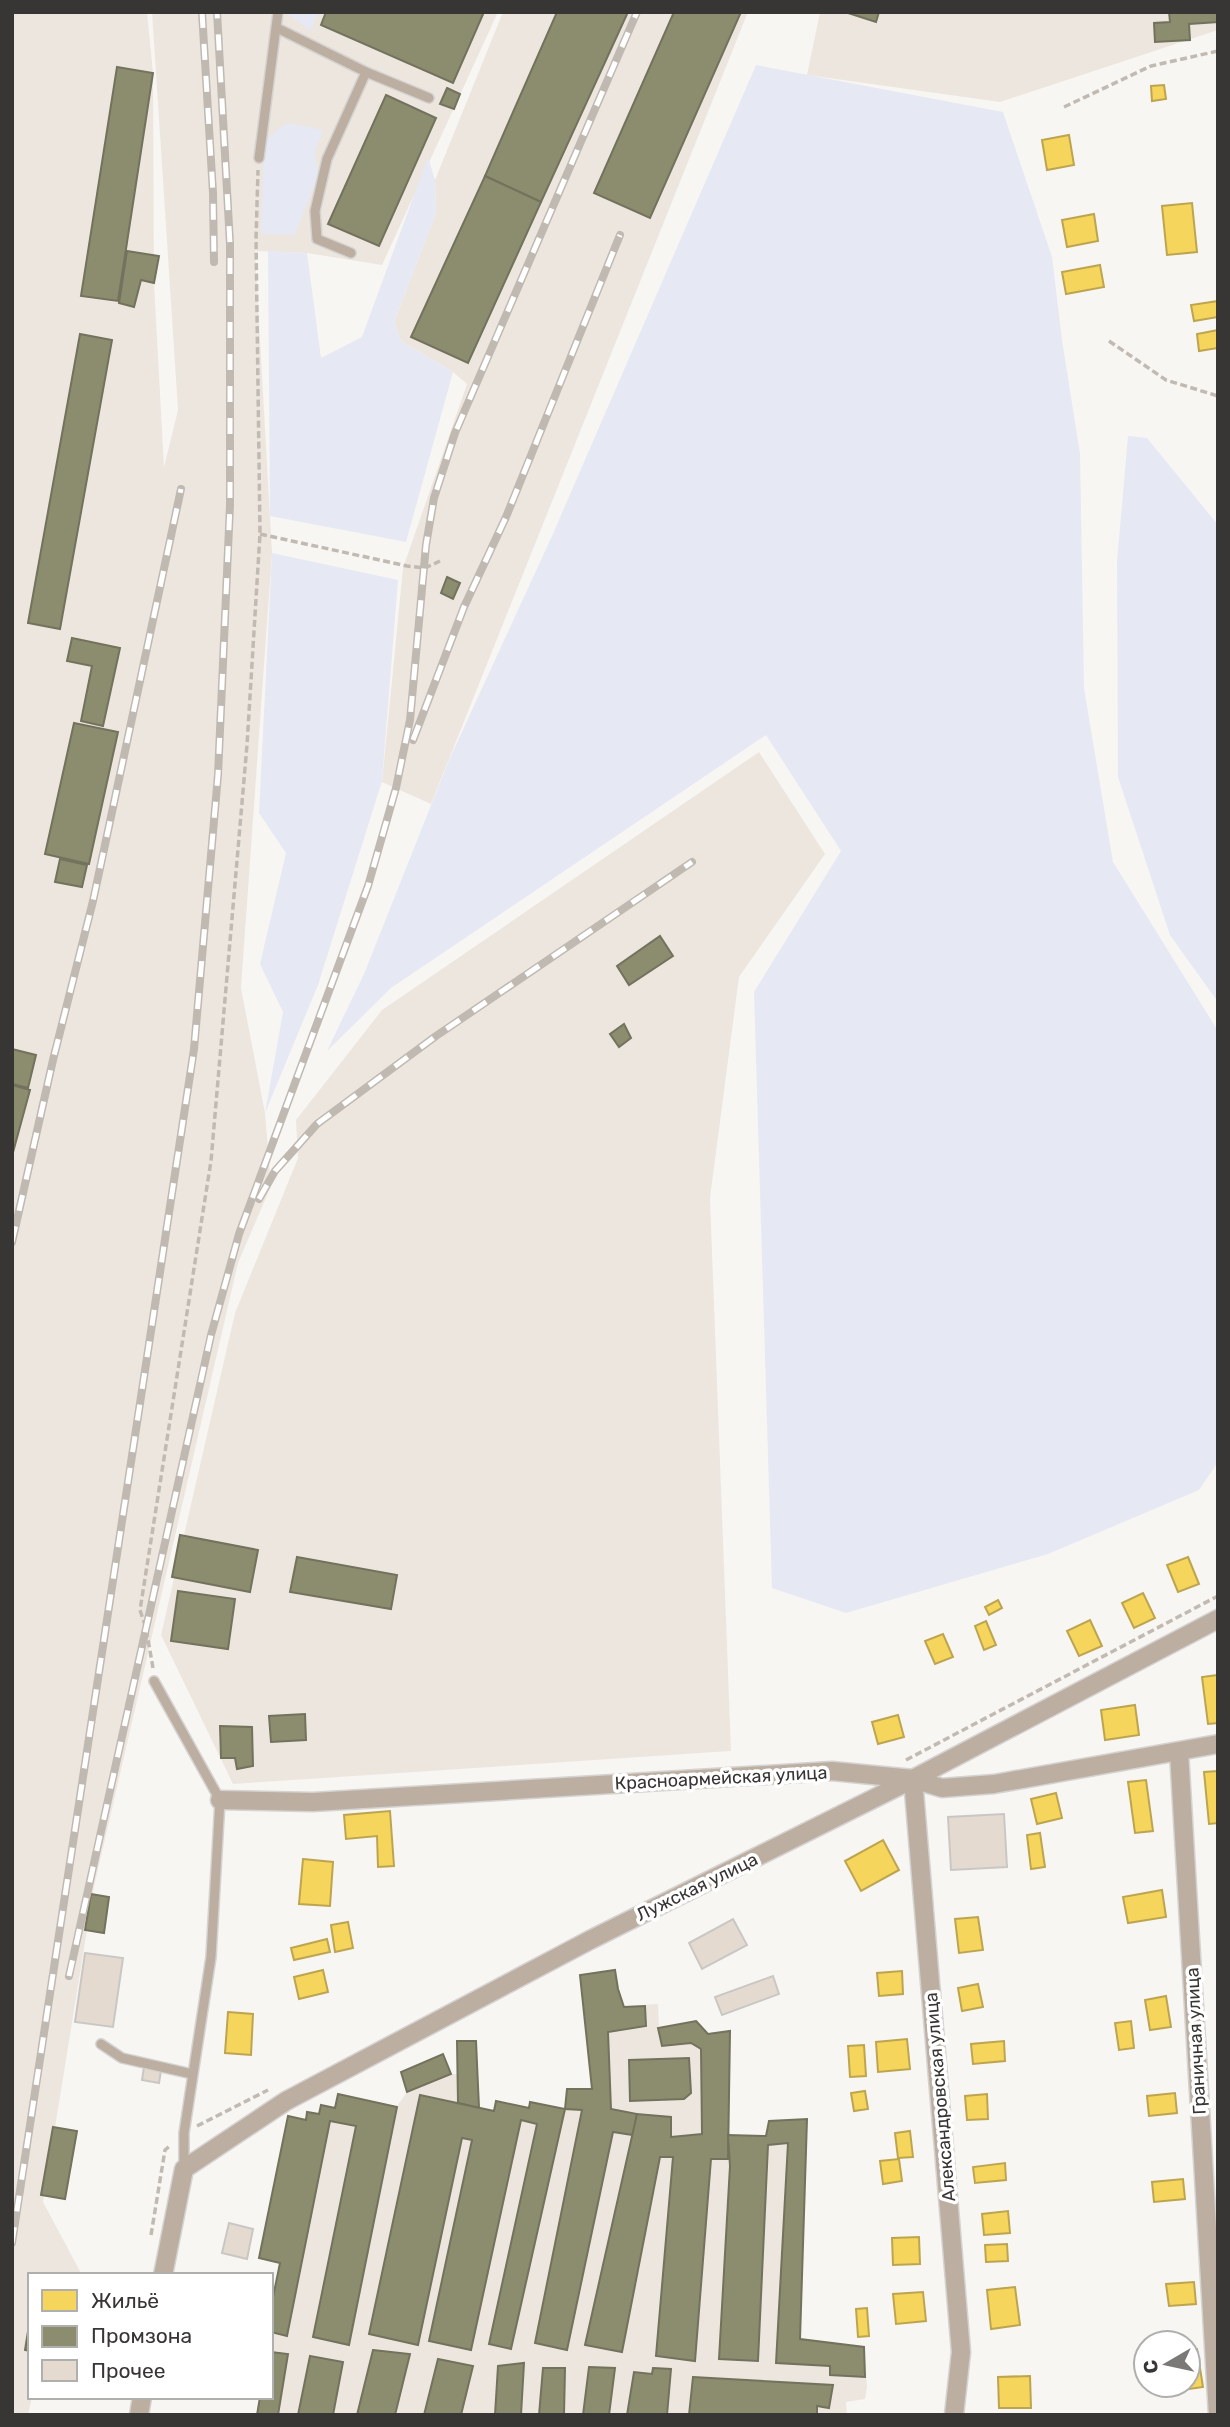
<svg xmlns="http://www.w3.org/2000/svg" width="1230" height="2427" font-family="Rubik,sans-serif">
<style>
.built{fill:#ede6df}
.green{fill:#e6e8f4}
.homes{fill:#f6d55c;stroke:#bda550;stroke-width:2}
.industry{fill:#8c8c6e;stroke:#73725d;stroke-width:2}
.building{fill:#e5dacf;stroke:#c9c7c4;stroke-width:2}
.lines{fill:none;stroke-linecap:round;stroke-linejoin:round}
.service-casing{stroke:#d5d3d1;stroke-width:12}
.minor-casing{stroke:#d5d3d1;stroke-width:21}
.path{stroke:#c1bab2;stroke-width:3.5;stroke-dasharray:7 3.5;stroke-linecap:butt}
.service{stroke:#bcafa2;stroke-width:9}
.minor{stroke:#bcafa2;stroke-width:18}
.rail-casing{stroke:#c0b9b2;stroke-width:8}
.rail{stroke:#fff;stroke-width:5;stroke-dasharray:16;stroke-linecap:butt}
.labels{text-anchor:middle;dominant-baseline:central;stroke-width:7;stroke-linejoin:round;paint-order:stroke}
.street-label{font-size:18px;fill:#383634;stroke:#fff}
</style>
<rect width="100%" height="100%" fill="#f8f6f3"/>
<g class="built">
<path d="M12 12H147L153 73 154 283 164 467 178 410 152 12H498L382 265 307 253 255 251 272 553 241 988 265 1113 271 1186 238 1263 94 1887 43 2202 82 2275H30V2397H32L28 2415H12Z"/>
<path d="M503 12H748L431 804 382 782 403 568 467 384 453 372 401 341 394 322 436 213 435 180Z"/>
<path d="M820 12H1218V30L1000 102 807 75Z"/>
<path d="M759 752 825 854 739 977 710 1198 731 1751 233 1784 161 1635 235 1313 298 1158 296 1120 382 1010Z"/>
<path d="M615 1970 618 1989 624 2006 658 2004 659 2028 696 2021 708 2034 730 2031 728 2135 765 2136 769 2121 807 2119 800 2338 864 2347 867 2387 865 2399 846 2402 847 2415H257L271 2397V2307L280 2263 259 2258 288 2116 305 2120 307 2112 319 2114 321 2105 335 2108 338 2094 397 2106 407 2092 401 2072 443 2054 451 2074H457V2041H476L480 2108 494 2110 496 2101 528 2108 530 2102 565 2109 567 2089 592 2088 580 1975Z"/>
</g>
<g class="green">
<path d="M286 12H319L310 31Z"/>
<path d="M756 65 1003 112 1052 257 1062 340 1080 454 1084 688 1113 862 1218 1031V1462L1199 1490 1048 1554 846 1613 772 1588 754 992 841 851 766 735 391 988 327 1051 364 974 449 760 552 536Z"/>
<path d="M290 123 323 130 315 152 318 175 295 235 261 234 264 141 281 127Z"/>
<path d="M428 157 435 180 436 213 394 322 401 341 453 372 406 542 270 516 268 251 307 253 321 358 362 337Z"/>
<path d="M1128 436 1147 438 1218 525V1002L1170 935 1118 777 1117 562Z"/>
<path d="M272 553 398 580 382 781 318 985 265 1113 283 1012 260 964 286 853 259 813Z"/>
</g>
<g class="homes">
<path d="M1164 85 1166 99 1152 101 1151 86Z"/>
<path d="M1069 135 1074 165 1047 170 1042 140Z"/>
<path d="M1192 203 1197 252 1167 255 1162 206Z"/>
<path d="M1094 214 1098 241 1067 247 1062 220Z"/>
<path d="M1100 265 1104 287 1066 294 1062 272Z"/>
<path d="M1218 301V317L1194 321 1191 305Z"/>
<path d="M1218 330V348L1199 351 1197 334Z"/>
<path d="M1188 1557 1199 1584 1178 1592 1167 1565Z"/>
<path d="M1143 1593 1155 1618 1134 1628 1122 1603Z"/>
<path d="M998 1600 1002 1608 989 1615 985 1607Z"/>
<path d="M1090 1620 1102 1646 1079 1656 1067 1631Z"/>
<path d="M986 1621 996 1645 984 1650 975 1626Z"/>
<path d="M943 1634 953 1657 935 1664 925 1641Z"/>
<path d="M1218 1675V1723L1208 1724 1202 1677Z"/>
<path d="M1135 1705 1139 1735 1105 1740 1101 1710Z"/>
<path d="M898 1715 904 1737 878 1744 872 1722Z"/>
<path d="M1218 1771V1823L1209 1824 1204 1772Z"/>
<path d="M1146 1780 1153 1831 1135 1833 1128 1782Z"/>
<path d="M1056 1793 1062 1818 1037 1824 1031 1799Z"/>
<path d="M390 1811 394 1866 378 1867 377 1836 346 1839 344 1815Z"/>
<path d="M1040 1833 1045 1867 1031 1869 1027 1835Z"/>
<path d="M883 1840 899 1870 861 1891 845 1861Z"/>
<path d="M303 1859 333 1862 330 1906 299 1904Z"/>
<path d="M1162 1890 1166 1917 1128 1923 1123 1897Z"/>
<path d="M978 1917 983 1950 959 1953 955 1919Z"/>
<path d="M348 1922 353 1948 335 1952 331 1925Z"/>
<path d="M327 1939 330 1952 294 1960 291 1948Z"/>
<path d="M323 1970 328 1992 299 1999 294 1977Z"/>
<path d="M902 1971 903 1994 879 1996 877 1973Z"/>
<path d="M978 1984 983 2007 962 2011 958 1988Z"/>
<path d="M1166 1996 1171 2027 1150 2030 1145 2000Z"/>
<path d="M228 2012 253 2014 251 2055 225 2053Z"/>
<path d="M1131 2021 1134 2048 1119 2050 1115 2023Z"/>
<path d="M907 2039 910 2069 878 2072 876 2042Z"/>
<path d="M1004 2041 1005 2061 973 2064 971 2044Z"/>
<path d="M864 2045 866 2076 850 2077 848 2046Z"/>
<path d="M865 2091 868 2109 854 2111 851 2093Z"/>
<path d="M1175 2093 1177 2113 1149 2116 1147 2096Z"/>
<path d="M987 2094 988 2119 967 2120 965 2096Z"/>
<path d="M910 2131 913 2157 898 2158 895 2133Z"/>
<path d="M899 2159 902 2181 883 2184 880 2161Z"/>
<path d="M1005 2163 1006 2180 975 2183 973 2167Z"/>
<path d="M1183 2179 1185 2199 1154 2202 1152 2182Z"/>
<path d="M1008 2211 1010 2233 984 2235 982 2214Z"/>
<path d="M919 2237 920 2264 893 2265 892 2238Z"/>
<path d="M1007 2244 1008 2261 986 2262 985 2245Z"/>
<path d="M1194 2282 1196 2304 1169 2306 1166 2284Z"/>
<path d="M1015 2287 1020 2325 991 2329 987 2290Z"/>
<path d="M923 2292 926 2321 896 2324 893 2294Z"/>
<path d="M867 2308 869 2336 858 2337 856 2309Z"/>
<path d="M1197 2349 1203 2387 1175 2391 1174 2385H1188V2350Z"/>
<path d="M1030 2376 1031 2408H999L998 2377Z"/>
</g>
<g class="industry">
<path d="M326 12H484L453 83 321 25Z"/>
<path d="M557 12H628L541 202 485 176Z"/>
<path d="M674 12H741L650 218 594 193Z"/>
<path d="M845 12H879L876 22Z"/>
<path d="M1169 12H1218V22L1189 24 1190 40 1155 42 1154 23 1170 22Z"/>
<path d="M117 67 153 73 118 301 81 296Z"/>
<path d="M447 88 460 94 454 109 440 104Z"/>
<path d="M386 95 436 118 379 246 328 224Z"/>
<path d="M485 176 541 202 468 363 411 337Z"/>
<path d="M127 251 159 256 154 283 141 280 134 307 119 303Z"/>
<path d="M80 334 112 340 60 629 28 623Z"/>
<path d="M447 577 460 583 453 599 441 593Z"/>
<path d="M72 638 120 648 103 726 81 721 92 666 67 661Z"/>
<path d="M74 723 118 732 89 864 45 854Z"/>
<path d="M60 859 87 865 82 887 55 882Z"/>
<path d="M660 936 673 956 629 985 617 966Z"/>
<path d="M624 1024 631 1038 619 1047 610 1034Z"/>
<path d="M12 1049 36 1055 28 1088 12 1084Z"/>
<path d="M12 1085 30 1090 12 1156Z"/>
<path d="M180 1535 258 1550 250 1592 172 1577Z"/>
<path d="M297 1557 397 1575 391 1609 290 1592Z"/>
<path d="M178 1591 235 1599 228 1649 171 1641Z"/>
<path d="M305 1714 306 1740 271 1742 269 1716Z"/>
<path d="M220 1726 252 1727 253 1766 237 1769 235 1758H221Z"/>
<path d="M91 1894 109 1897 104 1933 85 1930Z"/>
<path d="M615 1970 618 1989 624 2007 645 2006 646 2026 608 2032 611 2109 637 2114 633 2135 613 2132 567 2350 535 2343 582 2110 565 2109 567 2089H592L580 1975Z"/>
<path d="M696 2021 708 2034 730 2031 728 2159H711L695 2361 656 2356 673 2157H660L622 2352 585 2345 637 2114 671 2117V2137L702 2134 701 2049 691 2043 662 2046 658 2028Z"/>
<path d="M457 2041H476L479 2108 458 2103Z"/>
<path d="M443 2054 451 2074 407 2092 401 2072Z"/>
<path d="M689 2058 691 2093 684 2099 630 2101 629 2060Z"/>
<path d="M338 2094 397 2107 349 2345 313 2337 356 2126 330 2121 287 2336 271 2332V2307L280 2263 259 2258 288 2116 306 2120 307 2112 319 2114 321 2105 335 2108Z"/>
<path d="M420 2095 494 2111 496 2101 529 2108 530 2102 565 2109 511 2349 489 2344 537 2124 521 2120 471 2350 429 2341 472 2140 462 2138 418 2345 369 2334Z"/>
<path d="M807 2119 800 2339 864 2347 865 2377 830 2375V2366L776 2363 788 2143 768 2145 758 2361 719 2359 730 2166 728 2135 766 2136 769 2121Z"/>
<path d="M53 2127 77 2131 65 2199 41 2195Z"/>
<path d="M30 2319V2351L25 2350Z"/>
<path d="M373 2350 410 2354 395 2415H357Z"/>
<path d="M271 2352 288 2354 278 2415H257L260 2397H271Z"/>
<path d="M310 2356 343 2362 333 2415H298Z"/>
<path d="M438 2359 473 2366 461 2415H424Z"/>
<path d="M524 2363 521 2415H495L498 2366Z"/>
<path d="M589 2367 615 2368 609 2415H583Z"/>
<path d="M543 2368H565L564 2415H539Z"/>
<path d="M653 2368 671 2369 667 2415H627L634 2372 652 2374Z"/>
<path d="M693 2377 833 2385 829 2408 817 2406V2415H689Z"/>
</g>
<g class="building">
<path d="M1004 1814 1007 1867 951 1870 948 1817Z"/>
<path d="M733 1919 747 1945 702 1969 689 1943Z"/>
<path d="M85 1953 123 1958 113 2027 75 2022Z"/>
<path d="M773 1976 779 1994 722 2015 715 1997Z"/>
<path d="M144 2067 161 2070 159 2083 142 2080Z"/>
<path d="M229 2223 253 2229 247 2259 222 2253Z"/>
</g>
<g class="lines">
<defs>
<g id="service">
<path d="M277 28 366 72 429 98"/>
<path d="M259 158 278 12"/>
<path d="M351 253 317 239 315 211 327 159 366 72"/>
<path d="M154 1681 220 1800 211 1957 184 2133V2169"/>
<path d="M101 2044 122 2058 192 2074"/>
</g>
<g id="minor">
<path d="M1179 1752 1218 2415"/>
<path d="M913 1779 961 2352 954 2415"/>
<path d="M220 1800 313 1802 832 1771 913 1779 942 1788 994 1784 1218 1744"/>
<path d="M163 2275 184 2169 286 2101 590 1940 913 1779 1218 1619"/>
<path d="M139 2415 142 2397"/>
</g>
</defs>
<use href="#service" class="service-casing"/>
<use href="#minor" class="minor-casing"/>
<g class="path">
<path d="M1064 107 1151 66 1218 51"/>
<path d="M1109 341 1166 380 1218 396"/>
<path d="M260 534 407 566 425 568 440 561"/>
<path d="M153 1668 146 1628 140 1610 211 1161 247 745 260 534 256 240 258 170"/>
<path d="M906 1760 1218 1596"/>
<path d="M197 2126 268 2090"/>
<path d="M151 2235 165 2150 171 2145"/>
</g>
<use href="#service" class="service"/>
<use href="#minor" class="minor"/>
<defs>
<g id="rail">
<path d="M202 12 213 193 214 262"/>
<path d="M413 740 464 607 506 517 620 235"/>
<path d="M259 1199 275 1171 317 1124 436 1036 692 862"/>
<path d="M12 1242 53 1060 93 901 181 489"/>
<path d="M69 1976 211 1335 239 1234 368 886 396 788 410 720 426 545 434 498 455 433 637 12"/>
<path d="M12 2243 194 1049 218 775 230 505V244L217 12"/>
</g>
</defs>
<use href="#rail" class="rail-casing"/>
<use href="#rail" class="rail"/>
</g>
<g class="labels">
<g class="street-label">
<text transform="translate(721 1778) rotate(-3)">Красноармейская улица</text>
<text transform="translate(697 1887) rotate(-26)">Лужская улица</text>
<text transform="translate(1196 2041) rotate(-93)">Граничная улица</text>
<text transform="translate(940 2097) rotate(-95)">Александровская улица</text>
</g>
</g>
<rect width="1230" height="2427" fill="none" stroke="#383634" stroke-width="28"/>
<rect x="28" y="2273" width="245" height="126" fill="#ffffff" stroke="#afafae" stroke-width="2"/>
<rect x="42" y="2290" width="35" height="21" fill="#f6d55c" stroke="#afafae" stroke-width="2"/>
<text x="91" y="2308" font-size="21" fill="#383634">Жильё</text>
<rect x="42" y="2326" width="35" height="21" fill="#8c8c6e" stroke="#afafae" stroke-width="2"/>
<text x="91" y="2343" font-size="21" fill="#383634">Промзона</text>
<rect x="42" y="2360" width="35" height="21" fill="#e5dacf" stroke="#afafae" stroke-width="2"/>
<text x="91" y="2378" font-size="21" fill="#383634">Прочее</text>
<g transform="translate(1167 2364) rotate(261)"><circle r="33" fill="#ffffff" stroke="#afafae" stroke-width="2"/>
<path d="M0-5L12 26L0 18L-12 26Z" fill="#7b7977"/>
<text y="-10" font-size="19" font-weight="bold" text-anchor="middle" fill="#383634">С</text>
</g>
</svg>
